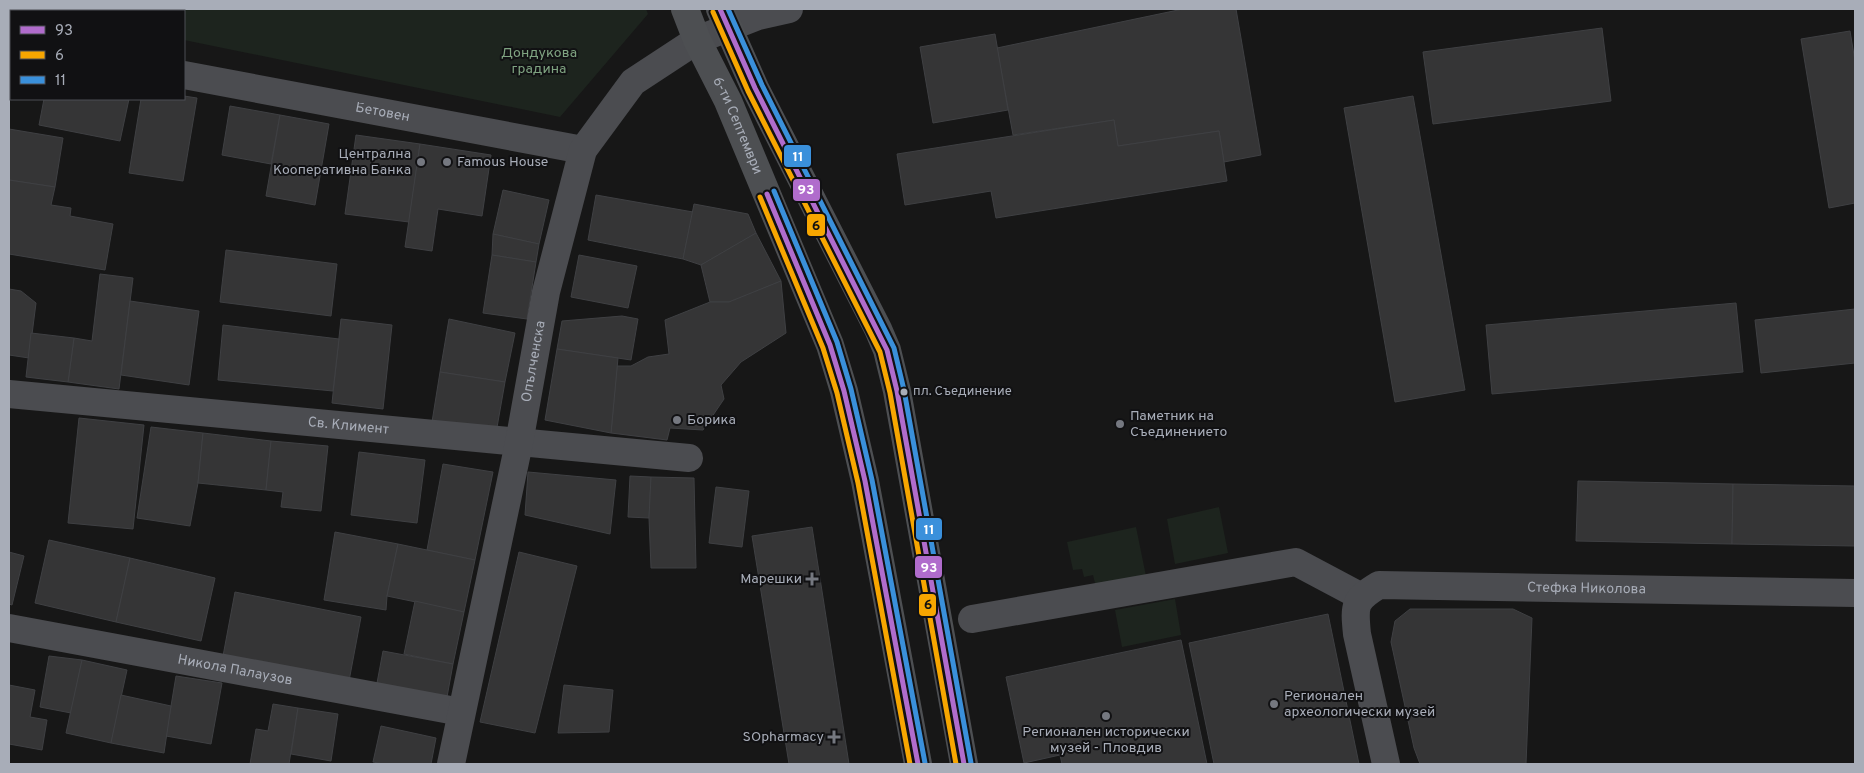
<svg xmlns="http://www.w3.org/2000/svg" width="1864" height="773" font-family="Overpass,sans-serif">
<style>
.green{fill:#1d241e}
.building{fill:#353536;stroke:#3f4043}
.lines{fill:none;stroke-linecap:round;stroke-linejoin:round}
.minor{stroke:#4b4c50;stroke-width:28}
.major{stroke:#4d4f52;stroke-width:28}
.bus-1-casing{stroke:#111113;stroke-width:9}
.bus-2-casing{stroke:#111113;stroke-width:9}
.bus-3-casing{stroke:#111113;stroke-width:9}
.bus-1{stroke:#b06ccc;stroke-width:5}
.bus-2{stroke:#f7a600;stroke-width:5}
.bus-3{stroke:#3a90db;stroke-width:5}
.poi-dot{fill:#757880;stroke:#111113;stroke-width:2}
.bus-dot{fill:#a8adb8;stroke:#111113;stroke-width:2}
.labels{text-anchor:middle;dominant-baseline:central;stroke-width:4;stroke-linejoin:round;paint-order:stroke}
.bus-label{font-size:13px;fill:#a8adb8;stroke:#111113;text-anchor:start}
.park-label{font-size:14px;fill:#7fa381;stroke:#111113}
.street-label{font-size:14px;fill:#a8adb8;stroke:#111113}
.poi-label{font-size:14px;fill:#a8adb8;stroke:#111113;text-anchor:start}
.line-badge{stroke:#111113;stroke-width:2}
.badge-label{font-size:14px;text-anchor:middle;font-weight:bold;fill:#fff}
.pale-badge-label{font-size:14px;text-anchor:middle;font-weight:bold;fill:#111}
</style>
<rect width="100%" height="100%" fill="#171717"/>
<g class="green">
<path d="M32 9H646L648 14 560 117 184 40V11H45Z"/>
<path d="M1219 507 1228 553 1175 564 1167 519Z"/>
<path d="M1136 527 1146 576 1096 587 1093 575 1084 577 1082 569 1073 570 1067 542Z"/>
<path d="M1175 599 1181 635 1122 647 1115 610Z"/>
</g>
<g class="building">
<path d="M1183 9H1236L1261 155 1224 162 1219 131 1118 146 1114 120 1013 135 997 48Z"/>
<path d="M1602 28 1611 101 1433 124 1423 52Z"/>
<path d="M1850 31 1855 61V203L1829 208 1801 39Z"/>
<path d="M995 34 1008 110 933 123 920 47Z"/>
<path d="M184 96 197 98 183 181 129 173 141 99H184Z"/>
<path d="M1413 96 1465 390 1395 402 1344 108Z"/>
<path d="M44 99H129L120 141 39 125Z"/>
<path d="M230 106 280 115 271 164 222 155Z"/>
<path d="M280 115 329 124 315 205 266 196Z"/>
<path d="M1114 120 1118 146 1219 131 1227 181 996 218 991 191 905 205 897 154Z"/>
<path d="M9 129 63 138 55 187 9 180Z"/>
<path d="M356 135 420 144 409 222 345 214Z"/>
<path d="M420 144 491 155 482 216 438 209 432 251 405 247Z"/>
<path d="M9 180 55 187 51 205 71 208 70 216 113 224 105 270 9 254Z"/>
<path d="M503 190 549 200 539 244 493 234Z"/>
<path d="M596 195 693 212 683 259 588 240Z"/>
<path d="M694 204 748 214 756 233 701 265 683 259Z"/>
<path d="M756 233 781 281 729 302H710L701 265Z"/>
<path d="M493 234 539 244 536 262 492 255Z"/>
<path d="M226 250 337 264 331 316 220 302Z"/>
<path d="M492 255 536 262 527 319 483 313Z"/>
<path d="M579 255 637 266 628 308 571 297Z"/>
<path d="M100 274 133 278 119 389 68 382 74 338 92 341Z"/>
<path d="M781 281 786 333 741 362 721 385 724 399 703 430 670 428 667 440 611 433 617 366H631L648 357 669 354 665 320 710 302H729Z"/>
<path d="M9 289 21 291 36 303 29 358 9 355Z"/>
<path d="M130 301 199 311 189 385 121 375Z"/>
<path d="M1736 303 1743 372 1492 394 1486 325Z"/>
<path d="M1855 309V363L1761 373 1755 320Z"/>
<path d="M622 316 638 319 631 360 557 349 562 321Z"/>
<path d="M341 319 392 325 383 409 332 403Z"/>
<path d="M449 319 515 333 505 382 440 372Z"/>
<path d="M223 325 339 339 333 391 218 380Z"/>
<path d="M31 333 74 338 68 382 26 377Z"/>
<path d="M557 349 618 358 611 433 545 420Z"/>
<path d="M440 372 505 382 496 433 432 422Z"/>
<path d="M79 418 144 425 133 529 68 523Z"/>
<path d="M151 427 203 433 198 483 190 526 137 518Z"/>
<path d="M203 433 271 441 266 490 198 483Z"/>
<path d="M271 441 328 446 321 511 281 507 283 492 266 490Z"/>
<path d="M359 452 425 460 417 523 351 515Z"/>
<path d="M443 464 493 472 475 560 427 550Z"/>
<path d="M528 472 616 480 610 534 525 515Z"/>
<path d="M630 476 651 477 649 518 628 517Z"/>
<path d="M651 477 694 478 696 568H651L649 518Z"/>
<path d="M1578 481 1733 484 1732 544 1576 541Z"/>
<path d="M1733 484 1855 486V546L1732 544Z"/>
<path d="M716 487 749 491 742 547 709 543Z"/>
<path d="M812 527 849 764H789L752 536Z"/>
<path d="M335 532 398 544 387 596 386 610 324 600Z"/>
<path d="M49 540 130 558 116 622 35 603Z"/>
<path d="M398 544 475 560 464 612 387 596Z"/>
<path d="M9 552 24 556 12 605 9 604Z"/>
<path d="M519 552 577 566 535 733 480 722Z"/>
<path d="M130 558 215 578 201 641 116 622Z"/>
<path d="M235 592 361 617 349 681 223 656Z"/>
<path d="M415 601 464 612 453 664 404 654Z"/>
<path d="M1410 609H1513L1532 618 1526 764H1420L1414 748 1391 642 1395 621Z"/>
<path d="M1328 614 1359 764H1214L1189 643Z"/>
<path d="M1181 640 1207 764H1062L1060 755 1024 763 1006 677Z"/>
<path d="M383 651 453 664 447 697 377 683Z"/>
<path d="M49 656 82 660 71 713 40 707Z"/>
<path d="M82 660 127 670 111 743 66 733Z"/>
<path d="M176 676 222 683 211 744 166 736Z"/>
<path d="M9 685 35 690 30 717 47 720 42 750 9 744Z"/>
<path d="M564 685 613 690 609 732 558 733Z"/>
<path d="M121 695 171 706 164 753 111 743Z"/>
<path d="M273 704 298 708 289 764H250L256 729 268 731Z"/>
<path d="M298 708 338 714 331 761 291 754Z"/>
<path d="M381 726 436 738 431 764H384L373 762Z"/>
</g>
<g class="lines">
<g class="minor">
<path d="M9 44H11"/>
<path id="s1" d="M184 75 583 150"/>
<path id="s2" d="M9 394 689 458"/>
<path d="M972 619 1296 562 1360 596"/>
<path id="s3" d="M9 628 461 712"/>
<path id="s4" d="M451 764 519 443 546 292 583 150 633 82 697 40 758 16 789 9"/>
<path id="s5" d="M1386 764 1357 634C1354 605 1354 600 1379 585L1855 593"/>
</g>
<g class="major">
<path id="s6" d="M685 9 697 40 728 101 830 345 844 391 865 481 918 764"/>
<path d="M720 9 755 88 878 329 887 350 897 391 964 764"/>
</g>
<defs>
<g id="bus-1">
<path d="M720 9 755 88 887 350 897 391 964 764"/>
<path d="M767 194 830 345 844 391 865 481 918 764"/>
</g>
<g id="bus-2">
<path d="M713 12 748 91 880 352 890 393 956 764"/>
<path d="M760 197 823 348 837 393 858 483 910 764"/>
</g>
<g id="bus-3">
<path d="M728 9 762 85 894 348 904 390 971 763"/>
<path d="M774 191 837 342 851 389 872 480 925 763"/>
</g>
</defs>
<use href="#bus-1" class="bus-1-casing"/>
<use href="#bus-2" class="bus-2-casing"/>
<use href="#bus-3" class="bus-3-casing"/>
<use href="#bus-1" class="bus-1"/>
<use href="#bus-2" class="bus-2"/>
<use href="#bus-3" class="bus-3"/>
</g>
<g class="poi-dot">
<circle cx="421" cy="162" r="5"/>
<circle cx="447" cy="162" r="5"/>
<circle cx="677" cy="420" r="5"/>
<circle cx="1120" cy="424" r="5"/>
<path d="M809.5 571.5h5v5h5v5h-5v5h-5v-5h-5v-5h5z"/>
<circle cx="1274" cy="704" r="5"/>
<circle cx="1106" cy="716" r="5"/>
<path d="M831.5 729.5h5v5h5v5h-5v5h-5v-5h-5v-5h5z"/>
</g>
<circle class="bus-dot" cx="904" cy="392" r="4.5"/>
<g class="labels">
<g class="bus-label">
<text x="913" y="392">пл. Съединение</text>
</g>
<g class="park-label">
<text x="539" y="53">Дондукова<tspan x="539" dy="16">градина</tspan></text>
</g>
<g class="street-label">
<text stroke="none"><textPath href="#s1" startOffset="202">Бетовен</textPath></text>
<text stroke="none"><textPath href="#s6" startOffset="128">6-ти Септември</textPath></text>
<text stroke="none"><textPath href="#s4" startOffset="411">Опълченска</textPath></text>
<text stroke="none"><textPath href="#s2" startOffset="341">Св. Климент</textPath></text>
<text stroke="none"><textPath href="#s5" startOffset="400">Стефка Николова</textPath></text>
<text stroke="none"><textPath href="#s3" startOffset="230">Никола Палаузов</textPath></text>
</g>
<g class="poi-label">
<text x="411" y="154" text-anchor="end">Централна<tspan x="411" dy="16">Кооперативна Банка</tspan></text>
<text x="457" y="162">Famous House</text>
<text x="1130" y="416">Паметник на<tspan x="1130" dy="16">Съединението</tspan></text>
<text x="687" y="420">Борика</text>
<text x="802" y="579" text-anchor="end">Марешки</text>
<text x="1284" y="696">Регионален<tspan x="1284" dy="16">археологически музей</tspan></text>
<text x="1106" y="732" text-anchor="middle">Регионален исторически<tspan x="1106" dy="16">музей - Пловдив</tspan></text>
<text x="824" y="737" text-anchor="end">SOpharmacy</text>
</g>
</g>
<g class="line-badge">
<rect x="783" y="144" width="29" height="24" rx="5" fill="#3a90db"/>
<rect x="792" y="178" width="29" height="24" rx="5" fill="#b06ccc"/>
<rect x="806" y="213" width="20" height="24" rx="5" fill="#f7a600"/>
<rect x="915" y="517" width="28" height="24" rx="5" fill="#3a90db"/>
<rect x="914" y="555" width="29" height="24" rx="5" fill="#b06ccc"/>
<rect x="918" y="593" width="19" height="24" rx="5" fill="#f7a600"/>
</g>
<g class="badge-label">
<text x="798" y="161">11</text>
<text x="806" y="194">93</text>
<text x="929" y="534">11</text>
<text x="929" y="572">93</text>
</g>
<g class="pale-badge-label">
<text x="816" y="230">6</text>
<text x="928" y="609">6</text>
</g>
<rect width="1864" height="773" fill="none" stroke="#a8adb8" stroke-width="20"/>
<rect x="10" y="10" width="175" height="90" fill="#111113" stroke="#4d4f55"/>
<rect x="20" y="26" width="25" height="8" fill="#b06ccc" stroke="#4d4f55"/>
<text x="55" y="35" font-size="15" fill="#a8adb8">93</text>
<rect x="20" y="51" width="25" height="8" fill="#f7a600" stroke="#4d4f55"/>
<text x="55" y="60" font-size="15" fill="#a8adb8">6</text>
<rect x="20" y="76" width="25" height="8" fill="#3a90db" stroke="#4d4f55"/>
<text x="55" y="85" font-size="15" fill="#a8adb8">11</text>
</svg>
